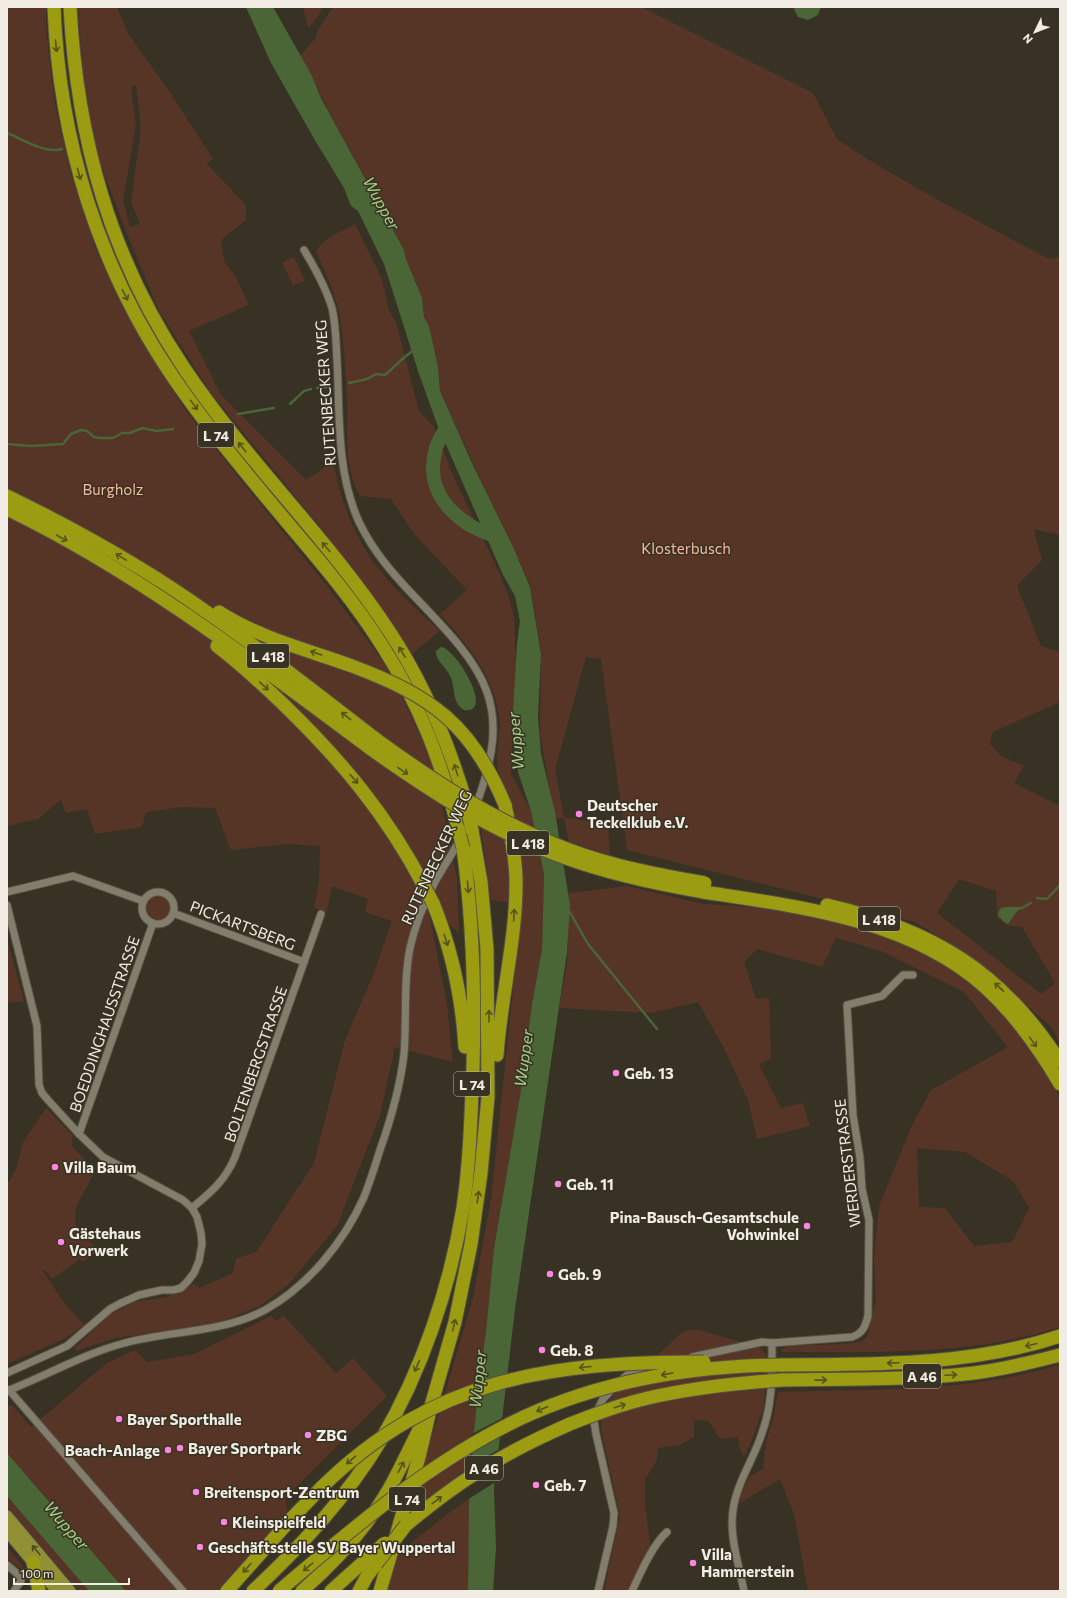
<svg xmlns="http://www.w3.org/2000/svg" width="1067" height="1598" font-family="Commissioner,sans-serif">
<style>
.green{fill:#563527;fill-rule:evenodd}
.water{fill:#4a6536}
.pier{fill:#373223}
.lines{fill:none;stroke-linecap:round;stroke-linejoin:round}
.stream{stroke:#4a6536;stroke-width:2.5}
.river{stroke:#4a6536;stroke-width:14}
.street-casing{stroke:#565044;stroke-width:9}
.primary-casing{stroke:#565044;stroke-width:13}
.highway-casing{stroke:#565044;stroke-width:15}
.street{stroke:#837d6c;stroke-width:7}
.primary{stroke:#919035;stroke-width:11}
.highway{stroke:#9b9c11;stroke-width:13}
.highway-bridge-casing{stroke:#565044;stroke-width:15;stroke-linecap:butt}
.highway-bridge{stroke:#9b9c11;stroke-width:13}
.oneway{stroke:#55521e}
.oneway2{stroke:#4e4a28}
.poi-dot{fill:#fe86e0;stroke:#373223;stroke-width:1.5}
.labels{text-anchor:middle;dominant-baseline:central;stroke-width:3;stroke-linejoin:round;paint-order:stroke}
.shield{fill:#373223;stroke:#b9b5aa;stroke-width:1}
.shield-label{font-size:14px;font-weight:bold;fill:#f1ede4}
.street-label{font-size:15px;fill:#f1ede4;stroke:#373223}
.park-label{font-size:15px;fill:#fab89c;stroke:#373223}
.poi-label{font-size:15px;font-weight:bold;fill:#f1ede4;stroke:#373223;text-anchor:start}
.water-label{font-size:16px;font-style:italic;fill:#a6d087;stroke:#373223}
</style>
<rect width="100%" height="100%" fill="#373223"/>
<g class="green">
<path d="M7 7H46V28L55 105 70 170 95 247 121 303 150 354 182 405 209 441 327 586 387 667 411 715 432 764 447 828 457 879 459 933 413 894 428 908 447 1004 453 1062 395 1047 380 1115 337 1226 288 1285 261 1305 219 1323 116 1338 76 1351 75 1348 108 1316 134 1302 167 1297 195 1284 199 1288 233 1273 236 1259 257 1251 314 1163 345 1040 373 975 392 921 365 912 368 899 332 886 326 914 314 907 319 881 320 846 288 844 231 850 215 808 182 807 146 812 142 827 95 834 87 809 66 813 61 800 38 819 7 826Z"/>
<path d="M78 7H117L129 35 169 91 213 159 207 164 246 205V220L221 240 224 261 236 277 249 305 189 331 221 395 306 480 333 462C341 501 354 538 379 569 396 592 419 611 439 631L410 656 389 624 326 534 211 393 159 311 125 229 95 149 82 63ZM136 85 141 128 131 202 140 224 130 227 123 200 136 125 131 87Z"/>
<path d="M303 7H324L310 27H308Z"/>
<path d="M333 7H641L813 93 837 139 869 160 936 199 1049 259 1060 257V535L1034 529 1042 560 1017 586 1041 646 1060 652V702L993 732 990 744 1001 756 1024 766 1014 783 1060 806V1043L1050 1026 973 958 915 922 627 850 601 659 586 657 555 770 564 817 608 825 610 855 569 842 564 818 555 819 540 733 541 650 530 584 484 487 440 391 438 367 429 326 424 317 422 298 406 259 404 250C380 207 357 164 334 121 322 99 313 77 300 56L316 38 317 32ZM959 879 996 891 997 917 1007 925 1022 927 1055 983 1041 994 937 913Z"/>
<path d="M355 224 382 279 389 310 396 322 419 411 434 427 452 473 498 570 509 597 514 616 516 666 511 774 531 811 544 874 542 949 532 1004 521 1090 494 1248 486 1331 478 1392 471 1466 410 1511 473 1298 491 1199 522 904 491 900 481 827 518 846C515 832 514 817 511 804 508 792 497 774 497 764 496 750 500 737 500 724 497 680 469 646 440 614L467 590 415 535 391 499 360 496C343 468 348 430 347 398 346 373 344 348 341 323 338 298 326 274 316 251 325 237 341 232 355 224Z"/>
<path d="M294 257 305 281 293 286 282 262Z"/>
<path d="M627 886 704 904 771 908 860 928 930 953 982 990 1023 1037 1047 1069 1060 1100V1327C971 1356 875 1352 782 1352V1349L788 1346 844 1344 860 1342 867 1337 876 1301 874 1257 879 1206 912 1125 931 1090 1008 1047 964 992 881 951 836 938 822 967 757 949 744 962 756 999 769 998 771 1059 759 1064 781 1108 803 1103 810 1126 757 1139 748 1100 724 1048 698 1002 651 1013 559 1008 567 964 569 893ZM917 1148 965 1152 1013 1181 1029 1208 1012 1242 974 1246 945 1208 919 1207Z"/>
<circle cx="158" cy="908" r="13"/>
<path d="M7 939 24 1001 7 1003Z"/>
<path d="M46 1108 73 1136 71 1145 95 1171 76 1207 75 1224 98 1251 82 1262 80 1259 52 1279 45 1270 43 1271 64 1303 84 1325 64 1339 7 1364V1185L16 1169 23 1142Z"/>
<path d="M283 1315 336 1373 353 1358 387 1396 285 1498 288 1513 218 1591H126L7 1453V1406L12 1405 31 1427 107 1363 135 1350 147 1362 194 1354 271 1316 277 1321Z"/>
<path d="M689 1330H698L760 1347 766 1355 764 1406 751 1442 744 1457 739 1447 738 1437 720 1439 709 1421 694 1420V1437L680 1445 658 1448 657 1460 645 1480V1506L651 1548 629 1591H604L620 1516 603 1438 601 1425V1410L614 1395 680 1334Z"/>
<path d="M1060 1364V1591H808L794 1514 780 1479 740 1503 742 1492 749 1477 763 1469 766 1442 773 1419 778 1392C869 1389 973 1393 1060 1364Z"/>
<path d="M7 1496 89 1591H79L7 1507Z"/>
<path d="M469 1498 468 1591H387L397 1554 440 1520Z"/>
<path d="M7 1547 21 1564 26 1573 7 1558Z"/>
</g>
<g class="water">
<path d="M246 7H273L311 74 321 98 357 164 404 250 406 259 422 298 424 317 429 326 438 367 440 391 472 463 514 549 530 587 541 654 538 717 541 754 555 812 570 905 567 952 515 1309 494 1488 496 1548 493 1591H468L469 1498 474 1432 478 1392 486 1331 494 1248 521 1090 532 1004 542 949 544 874 531 811 518 772 515 740 513 711 517 644 520 621 515 596 503 575 437 424 418 371 384 264 358 211 351 206 344 188 316 142 271 63Z"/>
<path d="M793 7H821L818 15 808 20 798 17Z"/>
<path d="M441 647C456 648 496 715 464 710 451 702 456 688 450 676 446 667 435 660 436 651Z"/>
<path d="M1002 907 1003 908 1005 907H1022V909L1018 910 1008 924 1003 921 998 915 999 911Z"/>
<path d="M7 1453 126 1591H89L7 1496Z"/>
</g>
<g class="pier">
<path d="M504 1417 502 1436 470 1454 472 1434Z"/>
<path d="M501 1448 497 1481 467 1500 469 1467Z"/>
</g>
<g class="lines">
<g class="stream">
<path d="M7 133C23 139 44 154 62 149"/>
<path d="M349 383 367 379 376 374 385 375C395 367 404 355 415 350"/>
<path d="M317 388 327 387"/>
<path d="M290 404 304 391 311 389"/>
<path d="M238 414 274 408"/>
<path d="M7 444 31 446 63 444 71 434 81 430 87 431 94 437 100 438H113L122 433H130L142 428 157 431 173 429"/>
<path d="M1037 898 1047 899 1060 885"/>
<path d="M1022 908 1031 903"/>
<path d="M568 909 588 944 657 1029"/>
</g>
<path class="river" d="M447 426C443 433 438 441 436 448 426 482 442 508 471 526 478 530 488 533 496 537"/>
<defs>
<g id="street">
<path d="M304 250C315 268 326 288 332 308 336 325 336 343 337 360 340 414 336 471 359 522 373 551 392 573 414 596 486 671 515 703 475 808"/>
<circle cx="158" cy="908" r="16"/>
<path d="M7 892 73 876 143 901"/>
<path d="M7 905 37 1026 39 1085 42 1093 48 1100 79 1134 103 1157 183 1200 192 1208 197 1217 201 1233 202 1244 199 1261 194 1273 187 1282 181 1288 173 1290H162L139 1295 119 1304 110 1309 67 1346 7 1373"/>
<path d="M173 913 304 962"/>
<path d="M79 1134 153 923"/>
<path d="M192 1208C211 1192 225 1181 235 1157L321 914"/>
<path d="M692 1357 762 1342 772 1343"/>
<path d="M9 1390 183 1591"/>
<path d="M7 1391C46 1376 81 1355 121 1344 169 1330 220 1334 265 1310 308 1286 344 1242 364 1197 370 1182 375 1166 380 1150 391 1119 400 1088 404 1054 407 1019 403 982 410 948 415 925 424 903 435 882 446 862 460 843 469 821"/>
<path d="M7 1565 21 1577V1581L14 1591"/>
<path d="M598 1591 613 1526 614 1513 596 1434 594 1421 598 1409 603 1399 617 1384 633 1370 641 1368"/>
<path d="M632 1591C640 1574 653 1544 667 1532"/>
<path d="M744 1591C739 1565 729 1536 733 1510 737 1482 754 1459 762 1433 773 1403 772 1374 772 1343L852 1337C863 1333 865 1327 868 1316L869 1220 862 1189 860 1158 853 1115 847 1005 882 996 903 975H913"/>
</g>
<g id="primary">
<path d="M7 1516 70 1591"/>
<path d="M7 1531 57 1591"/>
</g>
<g id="highway">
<path d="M54 7C59 139 98 267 173 377 207 427 247 474 286 521 320 561 355 602 383 647 420 705 441 761 458 828"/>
<path d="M70 7C77 138 110 258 184 368 246 461 328 538 389 631 425 685 449 744 467 806"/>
<path d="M7 496C77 530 145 568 208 613 266 653 321 697 377 740"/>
<path d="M7 509C139 573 254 662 371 749"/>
<path d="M219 612C259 638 308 650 352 666"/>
<path d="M217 646C241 664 262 684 283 704 341 760 387 815 424 886"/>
<path d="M704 892C800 907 908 919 984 986 1015 1014 1039 1048 1060 1084"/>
<path d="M433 903C452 950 462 997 465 1047"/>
<path d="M827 905C931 929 1002 971 1060 1062"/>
<path d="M497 1055C501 996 517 937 516 878 515 853 510 829 505 805"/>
<path d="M782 1365C875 1364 970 1366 1060 1336"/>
<path d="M782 1380C843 1379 904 1380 965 1374 997 1371 1029 1363 1060 1355"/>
<path d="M406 1525C429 1506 453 1487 478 1472 507 1453 538 1438 570 1424"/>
<path d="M33 1562 39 1591"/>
<path d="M227 1591 292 1518 321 1488"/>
<path d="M253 1591C301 1546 347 1497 381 1440 422 1371 450 1287 463 1208 470 1161 471 1114 473 1067 475 994 473 920 463 848"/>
<path d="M302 1591C336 1561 367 1527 389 1489 401 1468 410 1447 421 1426"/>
<path d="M331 1591 370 1556"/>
<path d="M359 1591 367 1576 376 1564"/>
<path d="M380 1591 419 1457 431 1406 455 1322 471 1244 481 1173 488 1097 487 949 481 882 472 830"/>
</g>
</defs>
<use href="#street" class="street-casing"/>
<use href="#primary" class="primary-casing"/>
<use href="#highway" class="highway-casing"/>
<use href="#street" class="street"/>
<use href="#primary" class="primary"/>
<use href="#highway" class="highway"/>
<defs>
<g id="highway-bridge">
<path d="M352 666C432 696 472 725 505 805"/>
<path d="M377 740C436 783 498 823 567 849 612 866 658 875 705 883"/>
<path d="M371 749C430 791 493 832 563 857 609 874 656 884 704 892"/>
<path d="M467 808 472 830"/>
<path d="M458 828 463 848"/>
<path d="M424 886 433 903"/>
<path d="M570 1424C595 1414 622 1404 648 1398 693 1388 737 1383 782 1380"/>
<path d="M321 1488C434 1377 552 1362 704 1362"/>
<path d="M370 1556 385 1543"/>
<path d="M376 1564 406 1525"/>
<path d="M279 1591C345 1535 410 1479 485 1437 576 1385 679 1366 782 1365"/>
</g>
</defs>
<use href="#highway-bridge" class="highway-bridge-casing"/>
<use href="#highway-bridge" class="highway-bridge"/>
</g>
<defs><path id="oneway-shaft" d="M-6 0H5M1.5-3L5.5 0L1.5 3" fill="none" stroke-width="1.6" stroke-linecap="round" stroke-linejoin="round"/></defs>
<g class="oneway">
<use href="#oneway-shaft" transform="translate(56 46) rotate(85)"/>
<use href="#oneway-shaft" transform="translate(79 174) rotate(75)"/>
<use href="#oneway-shaft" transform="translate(125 295) rotate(63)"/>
<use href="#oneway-shaft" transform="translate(194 405) rotate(54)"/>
<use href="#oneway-shaft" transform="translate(242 447) rotate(-129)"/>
<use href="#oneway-shaft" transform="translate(62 538) rotate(28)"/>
<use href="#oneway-shaft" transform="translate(326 547) rotate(-130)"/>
<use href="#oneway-shaft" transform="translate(121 557) rotate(-149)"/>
<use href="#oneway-shaft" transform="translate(402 652) rotate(-121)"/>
<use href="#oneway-shaft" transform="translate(316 653) rotate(-161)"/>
<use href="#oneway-shaft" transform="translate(264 686) rotate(43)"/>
<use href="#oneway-shaft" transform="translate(346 716) rotate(-142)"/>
<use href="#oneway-shaft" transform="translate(456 770) rotate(-107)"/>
<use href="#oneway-shaft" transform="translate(403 771) rotate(34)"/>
<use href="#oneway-shaft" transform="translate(354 779) rotate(49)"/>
<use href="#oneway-shaft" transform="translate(468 887) rotate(85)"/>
<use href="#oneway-shaft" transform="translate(514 915) rotate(-87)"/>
<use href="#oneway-shaft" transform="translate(446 940) rotate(72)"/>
<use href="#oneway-shaft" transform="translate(999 987) rotate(-137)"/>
<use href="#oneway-shaft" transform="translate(489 1016) rotate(-90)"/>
<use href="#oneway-shaft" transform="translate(1033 1042) rotate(55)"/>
<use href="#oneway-shaft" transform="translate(478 1197) rotate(-82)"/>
<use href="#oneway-shaft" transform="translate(454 1325) rotate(-76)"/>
<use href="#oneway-shaft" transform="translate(1031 1345) rotate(166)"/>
<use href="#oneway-shaft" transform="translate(893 1363) rotate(178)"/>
<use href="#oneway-shaft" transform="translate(417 1366) rotate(114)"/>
<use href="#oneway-shaft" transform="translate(585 1367) rotate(175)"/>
<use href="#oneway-shaft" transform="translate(667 1374) rotate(170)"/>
<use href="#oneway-shaft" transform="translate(951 1375) rotate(-3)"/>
<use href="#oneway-shaft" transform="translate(821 1380) rotate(-1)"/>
<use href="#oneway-shaft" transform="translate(620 1406) rotate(-17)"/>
<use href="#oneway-shaft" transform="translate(542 1409) rotate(157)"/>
<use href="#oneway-shaft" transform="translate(351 1460) rotate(139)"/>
<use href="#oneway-shaft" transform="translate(401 1467) rotate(-62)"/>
<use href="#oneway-shaft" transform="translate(437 1500) rotate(-37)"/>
<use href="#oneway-shaft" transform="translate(308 1567) rotate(140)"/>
<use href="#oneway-shaft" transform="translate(247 1568) rotate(132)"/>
</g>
<use class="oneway2" href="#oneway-shaft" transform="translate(36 1550) rotate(-130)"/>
<g class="poi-dot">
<circle cx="579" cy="814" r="4"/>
<circle cx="616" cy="1073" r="4"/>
<circle cx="55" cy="1167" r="4"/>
<circle cx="558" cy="1184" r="4"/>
<circle cx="807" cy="1226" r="4"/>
<circle cx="61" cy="1242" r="4"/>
<circle cx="550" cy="1274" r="4"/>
<circle cx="542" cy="1350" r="4"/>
<circle cx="119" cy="1419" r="4"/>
<circle cx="308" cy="1435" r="4"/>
<circle cx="180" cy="1448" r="4"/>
<circle cx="168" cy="1450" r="4"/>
<circle cx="536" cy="1485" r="4"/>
<circle cx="196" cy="1492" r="4"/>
<circle cx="224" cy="1522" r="4"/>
<circle cx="200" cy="1547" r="4"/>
<circle cx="693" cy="1563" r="4"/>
</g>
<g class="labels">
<g class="shield">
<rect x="198" y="423" width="36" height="24" rx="3"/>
<rect x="247" y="644" width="42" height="24" rx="3"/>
<rect x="507" y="831" width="42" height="24" rx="3"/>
<rect x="858" y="907" width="42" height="24" rx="3"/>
<rect x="454" y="1072" width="36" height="24" rx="3"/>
<rect x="903" y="1364" width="38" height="24" rx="3"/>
<rect x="465" y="1456" width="38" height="24" rx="3"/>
<rect x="389" y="1487" width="36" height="24" rx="3"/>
</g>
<g class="shield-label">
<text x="216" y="435">L 74</text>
<text x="268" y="656">L 418</text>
<text x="528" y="843">L 418</text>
<text x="879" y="919">L 418</text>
<text x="472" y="1084">L 74</text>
<text x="922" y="1376">A 46</text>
<text x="484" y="1468">A 46</text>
<text x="407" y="1499">L 74</text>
</g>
<g class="street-label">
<text transform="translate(325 393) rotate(-94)">RUTENBECKER WEG</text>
<text transform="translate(436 857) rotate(-65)">RUTENBECKER WEG</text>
<text transform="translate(243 925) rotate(21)">PICKARTSBERG</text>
<text transform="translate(104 1024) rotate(-71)">BOEDDINGHAUSSTRASSE</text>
<text transform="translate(255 1064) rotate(-71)">BOLTENBERGSTRASSE</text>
<text transform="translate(847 1163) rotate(-97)">WERDERSTRASSE</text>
</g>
<g class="park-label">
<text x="113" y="489">Burgholz</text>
<text x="686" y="548">Klosterbusch</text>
</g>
<g class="poi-label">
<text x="587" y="805">Deutscher<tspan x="587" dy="17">Teckelklub e.V.</tspan></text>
<text x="624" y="1073">Geb. 13</text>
<text x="63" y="1167">Villa Baum</text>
<text x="566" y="1184">Geb. 11</text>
<text x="799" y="1217" text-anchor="end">Pina-Bausch-Gesamtschule<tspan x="799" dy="17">Vohwinkel</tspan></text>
<text x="69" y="1233">Gästehaus<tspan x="69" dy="17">Vorwerk</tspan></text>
<text x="558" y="1274">Geb. 9</text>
<text x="550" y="1350">Geb. 8</text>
<text x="127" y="1419">Bayer Sporthalle</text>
<text x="316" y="1435">ZBG</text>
<text x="188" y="1448">Bayer Sportpark</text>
<text x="160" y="1450" text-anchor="end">Beach-Anlage</text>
<text x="544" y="1485">Geb. 7</text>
<text x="204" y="1492">Breitensport-Zentrum</text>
<text x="232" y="1522">Kleinspielfeld</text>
<text x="208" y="1547">Geschäftsstelle SV Bayer Wuppertal</text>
<text x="701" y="1554">Villa<tspan x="701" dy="17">Hammerstein</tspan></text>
</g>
<g class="water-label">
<text transform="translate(382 203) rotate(61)">Wupper</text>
<text transform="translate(515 741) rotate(-95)">Wupper</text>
<text transform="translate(523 1058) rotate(-82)">Wupper</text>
<text transform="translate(477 1379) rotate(-84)">Wupper</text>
<text transform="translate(67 1525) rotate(49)">Wupper</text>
</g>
</g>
<rect width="1067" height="1598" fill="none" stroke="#f1ede4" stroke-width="16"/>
<g transform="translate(1035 32) rotate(227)" stroke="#373223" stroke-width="3" paint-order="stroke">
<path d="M0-3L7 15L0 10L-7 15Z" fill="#f1ede4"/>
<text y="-6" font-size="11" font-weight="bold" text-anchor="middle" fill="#f1ede4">N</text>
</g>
<path d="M14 1578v6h115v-6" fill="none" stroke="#f1ede4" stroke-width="2"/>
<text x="20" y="1578" font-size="12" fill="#f1ede4" stroke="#373223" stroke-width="3" paint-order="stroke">100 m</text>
</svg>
